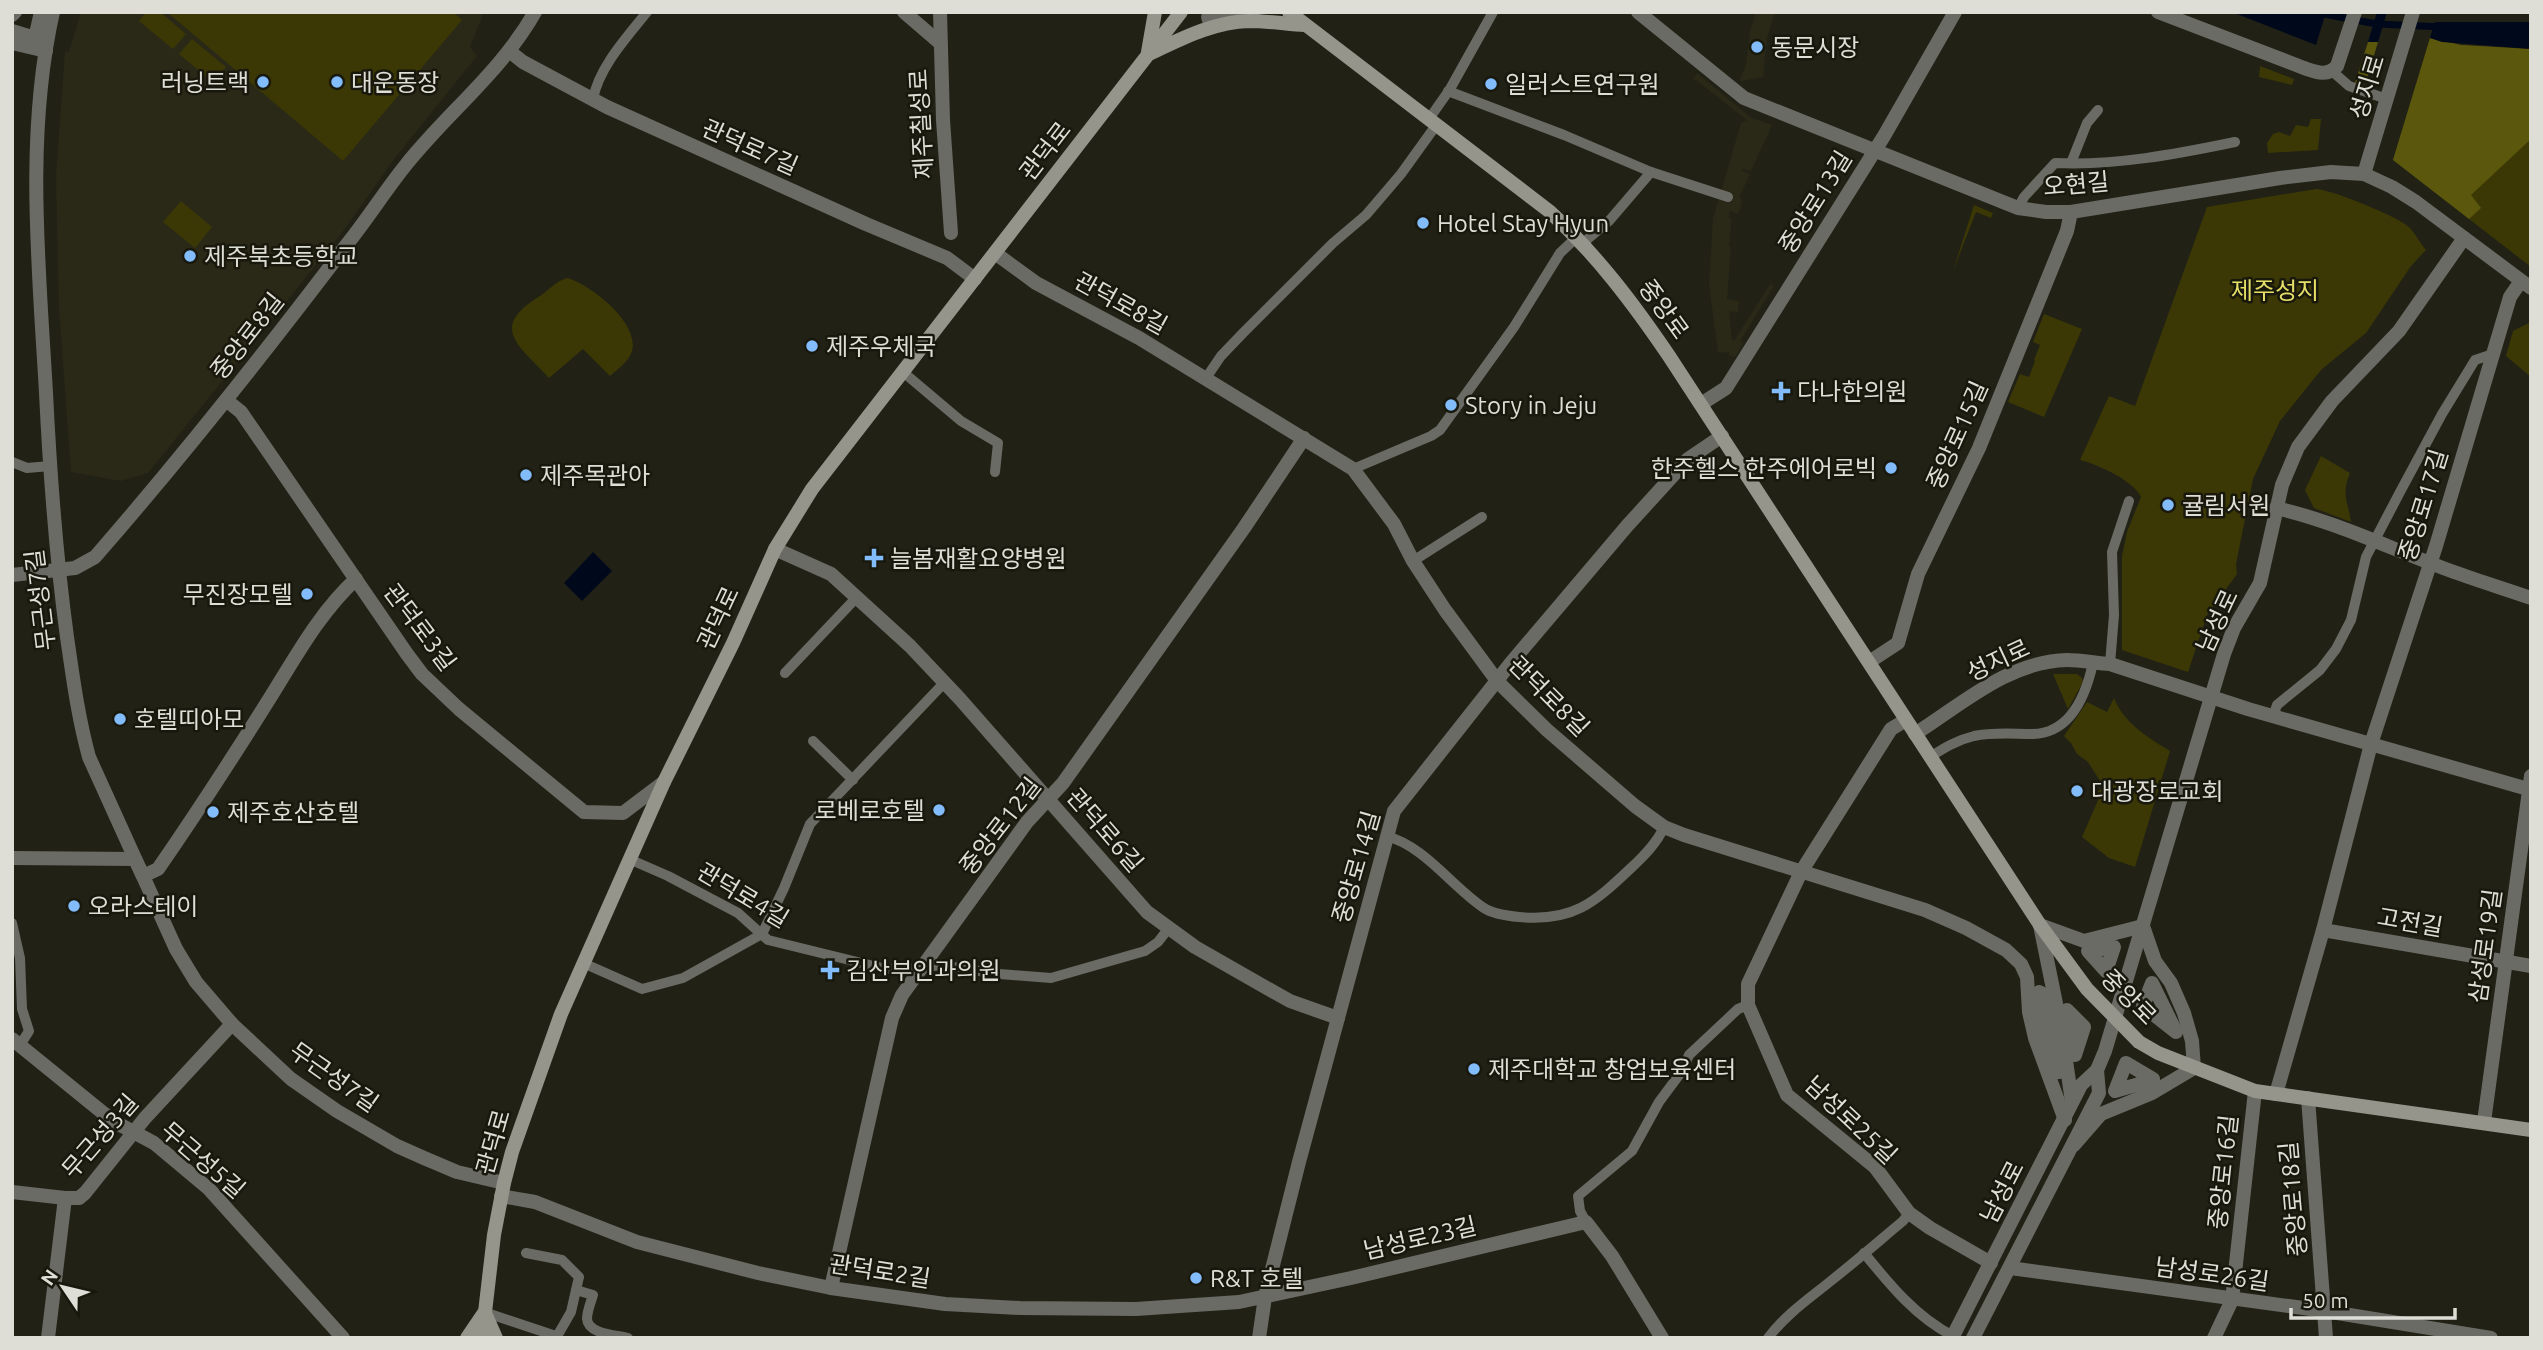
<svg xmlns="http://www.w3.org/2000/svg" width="2543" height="1350" font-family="Ubuntu,'Noto Sans KR',sans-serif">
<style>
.built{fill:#2a2918}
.green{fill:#3b3805}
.forest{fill:#5b570d}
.water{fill:#00091b}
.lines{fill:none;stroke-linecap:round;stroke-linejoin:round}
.stream{stroke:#00091b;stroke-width:7}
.service{stroke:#6b6b65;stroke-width:10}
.pedestrian{stroke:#6b6b65;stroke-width:14}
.minor{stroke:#6b6b65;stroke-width:14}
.tertiary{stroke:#6b6b65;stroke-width:14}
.secondary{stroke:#96958c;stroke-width:14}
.poi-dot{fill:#82bcfa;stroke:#18180d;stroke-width:2.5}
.labels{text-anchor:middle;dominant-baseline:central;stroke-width:5;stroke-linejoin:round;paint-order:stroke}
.poi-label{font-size:24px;fill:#deded7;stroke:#18180d;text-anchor:start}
.street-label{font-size:24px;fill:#deded7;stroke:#18180d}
.park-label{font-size:24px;fill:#e6df67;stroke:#18180d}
</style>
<rect width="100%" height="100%" fill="#212116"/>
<g class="built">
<path d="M81 12H484L470 47 477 56 395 158 341 234 148 473 121 481 71 472 59 308 56 176 65 52H68L70 48Z"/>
<path d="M1756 12H1775L1767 38 1763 77 1741 81 1740 78 1746 65 1750 31Z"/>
<path d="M1697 73 1750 117 1772 125 1751 171 1743 169 1742 171 1750 174 1740 196 1742 203 1738 214 1730 211 1729 217 1731 218V225L1729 246 1731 247 1727 299 1739 301 1738 313 1729 311 1732 340 1734 341 1770 284 1774 286 1740 341 1743 343 1736 356H1729V352L1718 353 1709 284 1713 219 1741 123 1747 120 1696 80 1692 81Z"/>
</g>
<g class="green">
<path d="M146 12H160L186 34 173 49 139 21Z"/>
<path d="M167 12H453L462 20 343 161Z"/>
<path d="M2430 38 2461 45 2531 49V267L2393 160Z"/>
<path d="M192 39 226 67 213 82 179 54Z"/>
<path d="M2260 66 2294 79 2292 85 2259 77Z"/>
<path d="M2311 119H2321L2318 150 2268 153 2267 143 2273 134 2279 132 2290 136 2296 125 2308 127Z"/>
<path d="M2316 189C2330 189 2399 217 2409 227 2415 233 2420 243 2426 250L2411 266 2366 333 2321 370 2280 421 2253 479 2236 564 2237 574 2207 615 2188 672 2122 650V556L2127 532 2141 497C2134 481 2097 464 2080 460L2109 396 2135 406 2207 207Z"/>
<path d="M181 201 212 227 195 248 163 222Z"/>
<path d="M1974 205 1993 213 1991 218 1976 212 1953 271Z"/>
<path d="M567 278C590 284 640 323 632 351 629 361 618 369 610 376L583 349 549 378C519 345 488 328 540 296 549 290 556 281 567 278Z"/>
<path d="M2044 314 2082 329 2044 417 2008 402 2020 374 2029 377 2035 361 2034 360 2040 345 2033 342Z"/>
<path d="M2531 322V377L2506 356 2513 331Z"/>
<path d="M2321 456 2350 473C2341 495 2348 501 2351 522L2314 508 2305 490Z"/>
<path d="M2053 674H2077L2082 678 2083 682 2068 709Z"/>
<path d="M2114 698C2123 722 2147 737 2170 751L2135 867 2109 858 2082 837 2099 798 2096 793 2104 787 2088 762 2077 754 2071 743 2064 736 2087 702 2107 712Z"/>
</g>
<g class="forest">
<path d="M2430 38 2461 45 2531 49V139L2471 195 2481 208 2469 219 2393 160Z"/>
<path d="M2368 42H2378L2367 79 2360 84 2355 83Z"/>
</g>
<g class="water">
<path d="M2232 12H2326L2316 45Z"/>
<path d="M2377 12H2387L2378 42H2368Z"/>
<path d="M2435 22H2531V49L2442 42 2430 38Z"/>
<path d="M593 552 612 571 582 601 564 583Z"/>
</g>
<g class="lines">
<path class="stream" d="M2313 12 2377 24 2443 27"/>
<g class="service">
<path d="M2333 72 2349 86 2381 97"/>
<path d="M1448 91 1564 135 1651 172 1728 197"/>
<path d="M593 99C599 67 627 37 647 12"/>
<path d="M1429 119 1450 89 1493 12"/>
<path d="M2071 163 2087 123 2098 110"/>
<path d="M2018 208 2024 197 2055 163C2114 166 2177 154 2235 142"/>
<path d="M1583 243 1609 221 1651 172"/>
<path d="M903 372 961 421 998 443 995 472"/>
<path d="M1206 378 1221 356 1243 333 1333 243 1366 215 1401 174 1437 124"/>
<path d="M12 462 27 468 50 466"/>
<path d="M1353 469 1431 436 1440 430 1514 327 1560 253 1577 237"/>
<path d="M1413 561 1482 517"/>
<path d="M2110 664 2114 615 2112 552 2129 501"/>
<path d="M785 673 857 597"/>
<path d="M2273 716 2277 705 2320 670 2336 649 2351 620 2366 557 2400 492 2442 414 2475 360 2493 354"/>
<path d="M813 741 853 780"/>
<path d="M1930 757C1944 748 1957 740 1974 736 1993 732 2013 734 2033 734 2071 733 2086 695 2093 663"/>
<path d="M1386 836C1425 846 1451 886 1484 908 1493 914 1508 916 1519 917 1573 922 1594 903 1631 868 1644 856 1657 843 1664 827"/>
<path d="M629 859 668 876 738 913 768 940 886 969 921 968 939 965 1000 974 1051 978 1145 951 1158 942 1168 929"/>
<path d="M12 923 20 958 22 1009 29 1031 20 1045"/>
<path d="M583 963 642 989 683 978 762 934 784 888 810 824 944 683"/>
<path d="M1586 1222 1580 1211 1578 1196 1632 1151 1659 1102 1682 1071 1689 1055 1738 1009 1748 1005"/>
<path d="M526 1253 562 1260 579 1277 576 1290 593 1295C591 1302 587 1311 587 1319 588 1334 616 1335 628 1338"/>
<path d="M1864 1253C1890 1285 1916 1317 1953 1336"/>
<path d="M484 1312 556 1336"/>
<path d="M556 1338 571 1312 576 1290"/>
<path d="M1768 1338C1786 1314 1810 1298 1832 1280 1856 1261 1879 1241 1903 1221L1909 1213"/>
</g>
<g class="pedestrian">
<path d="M904 12 940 43"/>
<path d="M940 12 943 120 951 233"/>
<path d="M1211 12 1208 17 1209 20 1254 12"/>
<path d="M12 15 15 12"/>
<path d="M12 31 35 38 41 12"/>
<path d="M2114 947 2106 971 2088 951Z"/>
<path d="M2152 983 2176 1032 2143 1006Z"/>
<path d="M2039 992 2045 995 2059 1072H2057C2051 1053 2034 1010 2039 992Z"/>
<path d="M2067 1010 2084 1027 2075 1055 2067 1015Z"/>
<path d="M2126 1063 2153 1079V1080L2115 1091Z"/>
</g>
<g class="minor">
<path d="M53 12C25 136 39 268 46 393 50 475 56 556 67 637 73 678 78 717 89 757L176 949 196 982 232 1024 291 1079 337 1111 397 1146 424 1158 457 1172 504 1183"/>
<path d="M1638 12 1744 98 2018 208 2046 212H2071L2280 178 2331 172 2364 174 2392 187 2416 202 2531 288"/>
<path d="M2158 12 2304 68C2316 72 2328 77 2337 66L2355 12"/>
<path d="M12 43 46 51"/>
<path d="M509 51 523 62 607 107 866 224 947 258 975 279"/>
<path d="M995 253 1036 283 1139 338 1353 469 1394 524 1413 561 1445 610 1498 682 1547 730 1635 806 1664 827 1684 835 1925 910 1966 928 2006 950 2021 964 2027 977 2029 1012 2035 1038 2065 1120"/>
<path d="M226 400 241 412 407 654 422 674 459 709 584 812 623 813 664 782"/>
<path d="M1701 404 1726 388 1884 136 1955 12"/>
<path d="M2276 508C2338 522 2395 551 2454 572 2479 581 2505 589 2531 598"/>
<path d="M775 549 831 574 910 646 960 699 1147 912 1195 947 1265 987 1290 1001 1338 1018"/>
<path d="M12 575 75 568 95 557C183 456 267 350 348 243 368 218 385 191 405 166 447 113 501 72 535 12"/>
<path d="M1869 662 1898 643 1918 574 1979 448 2067 231 2071 212"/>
<path d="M1906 720 1891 729 1801 872 1748 984V1005L1787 1095 1875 1167 1909 1213 1930 1228 1991 1263"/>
<path d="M1915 734C1961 705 2009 661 2067 660 2081 660 2096 663 2110 664L2248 709 2528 789"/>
<path d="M12 858 135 859 143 876 158 869C194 817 229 763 263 709 292 664 316 616 356 579"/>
<path d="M2323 930 2531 966"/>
<path d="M12 1039 113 1121 154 1143 209 1189 343 1338"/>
<path d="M2276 1094 2323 930 2371 744 2436 546 2510 297 2521 281"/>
<path d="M2308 1098 2326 1338"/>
<path d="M2484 1122 2531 776"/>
<path d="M12 1192 65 1198"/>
<path d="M501 1196 535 1202 637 1242 758 1273 831 1288 945 1304 1020 1308 1136 1309 1239 1302 1351 1278 1586 1222 1612 1256 1662 1338"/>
<path d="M2010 1268 2325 1311 2491 1338"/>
<path d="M831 1288 892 1018 902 995 1027 822 1063 783 1244 528 1304 438"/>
<path d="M48 1338 65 1198H79L85 1193 145 1118 232 1024"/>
<path d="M1259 1338 1265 1297 1299 1162 1394 811 1510 664 1627 526 1688 459 1722 436"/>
<path d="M2214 1338 2232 1300 2255 1091"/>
</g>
<g class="tertiary">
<path d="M2364 174 2413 12"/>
<path d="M2040 925 2084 941 2143 926 2155 961 2171 983 2184 1013 2192 1041 2194 1068 2152 1093 2101 1114 2074 1145"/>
<path d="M2040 925 2062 1033 2072 1102"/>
<path d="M1952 1338 2081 1085 2097 1070 2105 1051 2224 654 2234 628 2260 583 2282 485 2298 447 2332 401 2399 331 2464 238"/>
<path d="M1973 1338 2099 1093 2097 1070"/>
</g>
<g class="secondary">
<path d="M1289 12 1549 211C1596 254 1633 303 1669 356L2040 925 2087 989 2139 1042 2158 1053 2255 1091 2531 1130"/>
<path d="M1148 52 1155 12"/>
<path d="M1149 54C1181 39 1213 22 1249 21 1268 21 1287 24 1305 25"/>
<path d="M485 1313 496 1338"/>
<path d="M467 1338 484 1313"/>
<path d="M482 1338 494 1235 504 1183 512 1152 561 1014 664 782 733 643 775 549 812 489 1181 12"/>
</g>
</g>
<g class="poi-dot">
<circle cx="1757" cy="47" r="7"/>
<circle cx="263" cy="82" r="7"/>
<circle cx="337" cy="82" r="7"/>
<circle cx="1491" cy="84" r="7"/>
<circle cx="1423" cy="223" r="7"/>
<circle cx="190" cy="256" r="7"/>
<circle cx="812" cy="346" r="7"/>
<path d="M1777.5 380.5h7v7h7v7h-7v7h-7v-7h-7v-7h7z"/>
<circle cx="1451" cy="405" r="7"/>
<circle cx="1891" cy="468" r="7"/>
<circle cx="526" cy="475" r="7"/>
<circle cx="2168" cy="505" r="7"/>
<path d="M870.5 547.5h7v7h7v7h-7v7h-7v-7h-7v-7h7z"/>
<circle cx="307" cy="594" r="7"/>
<circle cx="120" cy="719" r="7"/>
<circle cx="2077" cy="791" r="7"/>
<circle cx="939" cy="810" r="7"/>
<circle cx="213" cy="812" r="7"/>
<circle cx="74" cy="906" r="7"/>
<path d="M826.5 959.5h7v7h7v7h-7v7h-7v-7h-7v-7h7z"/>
<circle cx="1474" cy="1069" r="7"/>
<circle cx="1196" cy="1278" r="7"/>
</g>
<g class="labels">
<g class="poi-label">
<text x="1771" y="47">동문시장</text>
<text x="249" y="82" text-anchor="end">러닝트랙</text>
<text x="351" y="82">대운동장</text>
<text x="1505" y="84">일러스트연구원</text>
<text x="1437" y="223">Hotel Stay Hyun</text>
<text x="204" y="256">제주북초등학교</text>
<text x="826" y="346">제주우체국</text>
<text x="1797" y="391">다나한의원</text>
<text x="1465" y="405">Story in Jeju</text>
<text x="1877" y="468" text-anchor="end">한주헬스 한주에어로빅</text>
<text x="540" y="475">제주목관아</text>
<text x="2182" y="505">귤림서원</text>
<text x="890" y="558">늘봄재활요양병원</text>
<text x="293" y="594" text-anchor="end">무진장모텔</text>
<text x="134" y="719">호텔띠아모</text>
<text x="2091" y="791">대광장로교회</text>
<text x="925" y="810" text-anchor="end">로베로호텔</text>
<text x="227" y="812">제주호산호텔</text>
<text x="88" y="906">오라스테이</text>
<text x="846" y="970">김산부인과의원</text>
<text x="1488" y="1069">제주대학교 창업보육센터</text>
<text x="1210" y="1278">R&amp;T 호텔</text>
</g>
<g class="street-label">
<text transform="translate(2367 87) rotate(-73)">성지로</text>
<text transform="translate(921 124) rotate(-93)">제주칠성로</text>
<text transform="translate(750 147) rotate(24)">관덕로7길</text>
<text transform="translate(1045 151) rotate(-52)">관덕로</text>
<text transform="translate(2076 184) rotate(-5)">오현길</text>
<text transform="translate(1815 202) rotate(-58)">중앙로13길</text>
<text transform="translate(1121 303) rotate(29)">관덕로8길</text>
<text transform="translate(1664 309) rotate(54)">중앙로</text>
<text transform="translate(247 336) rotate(-52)">중앙로8길</text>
<text transform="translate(1957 435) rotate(-66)">중앙로15길</text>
<text transform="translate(2423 505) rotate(-73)">중앙로17길</text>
<text transform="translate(40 600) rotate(-97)">무근성7길</text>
<text transform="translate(718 618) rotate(-65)">관덕로</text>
<text transform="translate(2217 621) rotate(-65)">남성로</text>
<text transform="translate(420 627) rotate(53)">관덕로3길</text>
<text transform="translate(1998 660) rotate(-25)">성지로</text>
<text transform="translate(1549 696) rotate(45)">관덕로8길</text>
<text transform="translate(1000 826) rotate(-52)">중앙로12길</text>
<text transform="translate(1105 830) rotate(49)">관덕로6길</text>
<text transform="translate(1356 867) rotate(-74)">중앙로14길</text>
<text transform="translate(743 895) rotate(31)">관덕로4길</text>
<text transform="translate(2410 922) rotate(10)">고전길</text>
<text transform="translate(2485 946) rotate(-82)">삼성로19길</text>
<text transform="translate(2129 997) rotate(45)">중앙로</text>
<text transform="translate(334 1077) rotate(35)">무근성7길</text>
<text transform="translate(1851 1120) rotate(43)">남성로25길</text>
<text transform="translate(100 1136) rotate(-49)">무근성3길</text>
<text transform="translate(493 1142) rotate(-74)">관덕로</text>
<text transform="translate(203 1160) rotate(41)">무근성5길</text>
<text transform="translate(2223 1172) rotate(-84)">중앙로16길</text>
<text transform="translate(2002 1192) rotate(-63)">남성로</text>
<text transform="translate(2293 1199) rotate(-95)">중앙로18길</text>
<text transform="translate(1420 1238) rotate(-13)">남성로23길</text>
<text transform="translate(880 1271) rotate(9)">관덕로2길</text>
<text transform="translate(2212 1274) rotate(8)">남성로26길</text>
</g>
<g class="park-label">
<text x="2275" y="290">제주성지</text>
</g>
</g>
<rect width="2543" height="1350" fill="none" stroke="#deded7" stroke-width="28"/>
<g transform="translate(63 1287) rotate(305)" stroke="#18180d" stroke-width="5" paint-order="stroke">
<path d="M0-5L12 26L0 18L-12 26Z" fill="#deded7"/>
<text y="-10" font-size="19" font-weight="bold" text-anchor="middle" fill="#deded7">N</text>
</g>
<path d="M2291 1308v10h164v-10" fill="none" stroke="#deded7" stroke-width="3.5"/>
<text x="2302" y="1308" font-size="21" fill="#deded7" stroke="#18180d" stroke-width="5" paint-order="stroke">50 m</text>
</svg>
